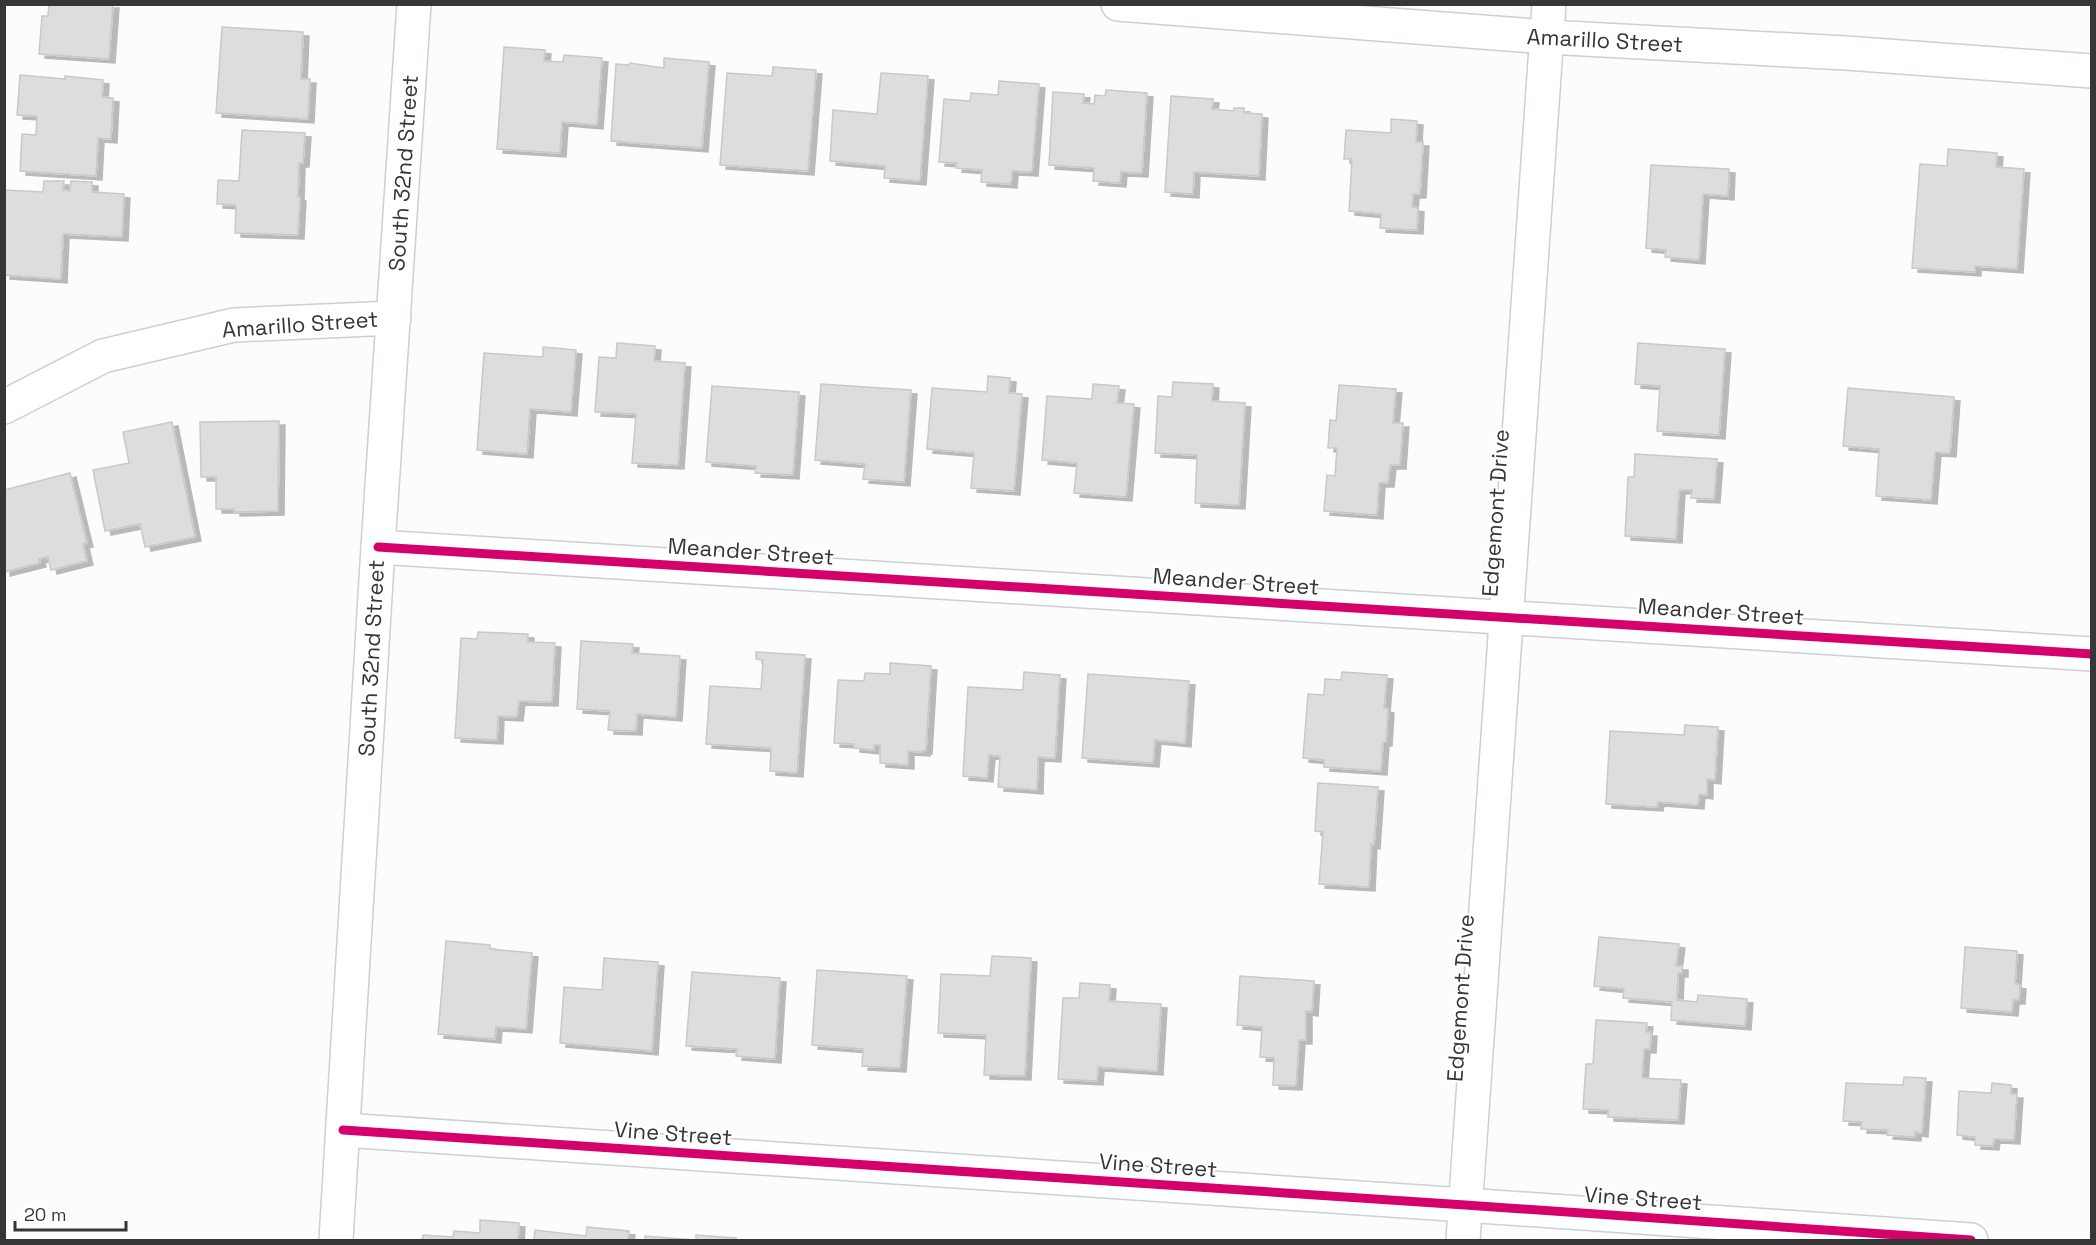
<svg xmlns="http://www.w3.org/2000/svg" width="2096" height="1245" font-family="'Space Grotesk',sans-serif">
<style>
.building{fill:#dcddde;stroke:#c8c9ca;stroke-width:1.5;filter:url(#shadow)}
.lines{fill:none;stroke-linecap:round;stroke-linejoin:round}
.minor-casing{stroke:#cecfd0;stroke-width:36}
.minor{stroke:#feffff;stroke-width:33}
.cycleway-casing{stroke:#fff;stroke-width:13}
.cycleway{stroke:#d6006c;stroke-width:9}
.labels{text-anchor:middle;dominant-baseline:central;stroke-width:4.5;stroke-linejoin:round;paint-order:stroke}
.street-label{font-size:22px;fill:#353637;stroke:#fff}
</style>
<defs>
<filter id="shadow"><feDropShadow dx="6" dy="4" stdDeviation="0" flood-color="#0004"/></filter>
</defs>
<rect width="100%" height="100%" fill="#fbfcfe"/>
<g class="building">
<path d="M49 4H113L109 59 39 54 42 16H48Z"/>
<path d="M222 27 303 32 301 79H310L308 119 216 113Z"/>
<path d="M504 47 545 50 544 61 563 62 564 55 602 58 597 125 562 122 560 153 497 149Z"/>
<path d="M664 58 709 62 702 148 611 141 616 64 629 65 630 63 664 68Z"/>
<path d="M773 67 816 70 808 171 720 165 727 73 772 76Z"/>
<path d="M881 73 928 76 920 181 884 178 885 166 830 161 833 110 877 114Z"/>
<path d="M20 75 65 79V76L103 80 102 97 113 98 111 139 98 138 96 176 20 171 22 134 36 135 37 116 17 115Z"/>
<path d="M999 81 1039 84 1032 172 1012 171 1011 184 981 182 982 170 956 168 957 163 939 162 944 99 970 101 971 93 998 95Z"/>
<path d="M1106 90 1147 93 1142 173 1121 172 1120 183 1093 181 1094 168 1049 165 1053 92 1084 94 1083 103 1094 104 1095 95 1105 96Z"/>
<path d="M1171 96 1213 99 1212 109 1234 111V108H1244V113L1262 114 1259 176 1194 172 1193 194 1165 192Z"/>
<path d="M1391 119 1417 121 1416 142H1423L1420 194H1413L1412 207 1418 208 1417 230 1380 228 1381 214 1349 211 1352 159H1344L1346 130 1391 133Z"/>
<path d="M242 130 305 133 303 163H299L298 197H300L298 235 235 233 236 205 217 204 218 180 239 181Z"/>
<path d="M1948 149 1997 153 1996 167 2024 169 2017 269 1975 266V272L1912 268 1920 164 1947 166Z"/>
<path d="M1651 165 1729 169 1728 196 1703 194 1699 260 1665 257 1666 250 1646 248Z"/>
<path d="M44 181H64L63 190 70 191 71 181 92 182V192L124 194 122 237 63 234 61 279 4 275V190L43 192Z"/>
<path d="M617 343 655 346 654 361 685 363 678 465 632 463 636 414 595 412 599 357 616 358Z"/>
<path d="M1638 343 1725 349 1719 435 1657 431 1660 386 1635 384Z"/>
<path d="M543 347 576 350 571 412 530 409 527 454 477 450 484 353 543 357Z"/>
<path d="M988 376 1010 378 1009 393 1022 394 1014 491 971 488 974 453 927 449 932 388 987 392Z"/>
<path d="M1173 382 1213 384 1212 401 1245 403 1239 505 1195 503 1197 455 1155 453 1158 396 1172 397Z"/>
<path d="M821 384 911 390 904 482 863 479 865 464 815 460Z"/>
<path d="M1093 384 1119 386 1117 403 1134 404 1126 497 1074 493 1077 463 1042 460 1047 396 1092 399Z"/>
<path d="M1339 385 1396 389 1393 423H1403L1400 465H1390L1388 483H1379L1377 515 1324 511 1327 475 1335 476 1337 448H1328L1330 420 1336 421Z"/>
<path d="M712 386 799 392 793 475 755 473 756 466 706 462Z"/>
<path d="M1848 388 1954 397 1950 453 1935 452 1931 500 1876 496 1879 449 1843 446Z"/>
<path d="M279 421 278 511 234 512V509H216V477H201L200 422Z"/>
<path d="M172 422 195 537 145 547 140 524 105 531 93 470 129 463 123 432Z"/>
<path d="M1635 454 1717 459 1714 499 1691 498 1692 490H1679L1676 539 1625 536 1628 477H1634Z"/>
<path d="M70 473 87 543 83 544 87 561 51 570 48 557 39 559 40 563 4 572V490Z"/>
<path d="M478 632 528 634V642L555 643 552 702 519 701 517 717 498 716 497 740 455 738 461 638 477 639Z"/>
<path d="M581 641 633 644 632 653 680 656 676 717 637 714 636 731 608 730 610 711 577 709Z"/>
<path d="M756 652 805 655 797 773 770 771 771 748 706 744 710 686 761 689 763 660 756 659Z"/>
<path d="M890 663 931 666 926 750H924V752L908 751V765L880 763V745H874V750L854 748V744L834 743 838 680 864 681 865 673 890 674Z"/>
<path d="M1024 672 1060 675 1055 758 1038 757 1037 790 998 787 1000 756 989 755 987 778 963 776 968 687 1023 690Z"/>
<path d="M1342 672 1387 675 1384 708 1388 709 1386 742H1383L1381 771 1324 767V760L1303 758 1308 694 1324 695 1325 679 1341 680Z"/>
<path d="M1088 674 1189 681 1185 743 1155 740 1153 763 1082 758Z"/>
<path d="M1685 725 1718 727 1715 780 1707 779V795L1699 794 1698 805 1658 802 1657 807 1606 804 1610 731 1684 735Z"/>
<path d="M1318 783 1378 787 1374 845 1371 844 1369 887 1319 884 1323 832 1315 831Z"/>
<path d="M1599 937 1679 944 1676 966H1682V973H1678L1677 1000 1697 1002 1698 995 1747 999 1745 1026 1671 1020 1672 1002 1623 998 1624 989 1594 986Z"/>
<path d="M446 941 490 945V949L532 953 526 1029 496 1027 495 1039 438 1034Z"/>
<path d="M1965 947 2017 951 2015 984 2020 985 2019 1000H2013L2012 1012 1961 1008Z"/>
<path d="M992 956 1031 958 1025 1076 984 1075 986 1035 938 1033 941 974 990 976Z"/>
<path d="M604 958 658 962 652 1051 560 1043 564 987 602 990Z"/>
<path d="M817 970 907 976 900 1068 862 1066 863 1049 812 1045Z"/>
<path d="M692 972 780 978 775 1059 736 1056 737 1049 686 1046Z"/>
<path d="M1240 976 1314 981 1312 1012 1306 1011V1040H1299L1296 1086 1273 1085 1274 1058 1260 1057 1262 1027 1237 1025Z"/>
<path d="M1080 983 1110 985 1109 1001 1161 1004 1157 1071 1098 1067 1097 1081 1058 1079 1063 998H1079Z"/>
<path d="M1596 1020 1647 1023 1646 1032H1651L1650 1049H1644L1642 1078 1681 1080 1678 1120 1608 1117V1110L1583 1109 1586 1064H1593Z"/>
<path d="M1904 1077 1926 1078 1922 1133 1915 1132V1137L1887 1135 1888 1130 1861 1129 1862 1122 1843 1121 1846 1083 1903 1085Z"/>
<path d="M1992 1083 2011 1085V1094H2017L2014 1140 1994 1139 1993 1146 1975 1145V1137L1957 1135 1959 1091 1991 1093Z"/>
<path d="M480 1220 519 1223 518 1240H422L423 1235 453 1237 454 1231 480 1233Z"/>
<path d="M587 1227 629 1231 628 1240H534L535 1230 586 1236Z"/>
<path d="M696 1235 736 1238V1240H645V1236L696 1240Z"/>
</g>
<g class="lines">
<defs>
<g id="minor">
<path d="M1118 4 1547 37 1846 53 2092 71"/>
<path d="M4 407 103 356 234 325 394 318"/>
<path d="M378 547 2092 654"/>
<path d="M343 1130 1465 1205 1971 1240"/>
<path d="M336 1240 378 547 414 4"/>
<path d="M1463 1240 1549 4"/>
</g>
</defs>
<use href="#minor" class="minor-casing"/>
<use href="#minor" class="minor"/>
<defs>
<g id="cycleway">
<path d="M378 547 2092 654"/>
<path d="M343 1130 1465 1205 1971 1240"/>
</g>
</defs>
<use href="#cycleway" class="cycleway-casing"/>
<use href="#cycleway" class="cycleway"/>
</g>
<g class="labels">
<g class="street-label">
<text transform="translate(1605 40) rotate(3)">Amarillo Street</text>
<text transform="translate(403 173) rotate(-86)">South 32nd Street</text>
<text transform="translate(300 324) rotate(-4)">Amarillo Street</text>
<text transform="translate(1495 513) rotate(-86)">Edgemont Drive</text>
<text transform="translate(751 551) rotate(4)">Meander Street</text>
<text transform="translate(1236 581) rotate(4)">Meander Street</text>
<text transform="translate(1721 611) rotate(4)">Meander Street</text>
<text transform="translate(371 658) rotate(-87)">South 32nd Street</text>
<text transform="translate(1460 998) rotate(-86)">Edgemont Drive</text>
<text transform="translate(673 1133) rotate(4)">Vine Street</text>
<text transform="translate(1158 1165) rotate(4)">Vine Street</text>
<text transform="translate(1643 1198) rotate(4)">Vine Street</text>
</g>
</g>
<rect width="2096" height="1245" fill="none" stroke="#353637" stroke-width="12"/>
<path d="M15 1221v9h111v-9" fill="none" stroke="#353637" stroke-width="3"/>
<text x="24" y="1221" font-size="18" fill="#353637" stroke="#ffffff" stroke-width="4.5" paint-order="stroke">20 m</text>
</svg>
